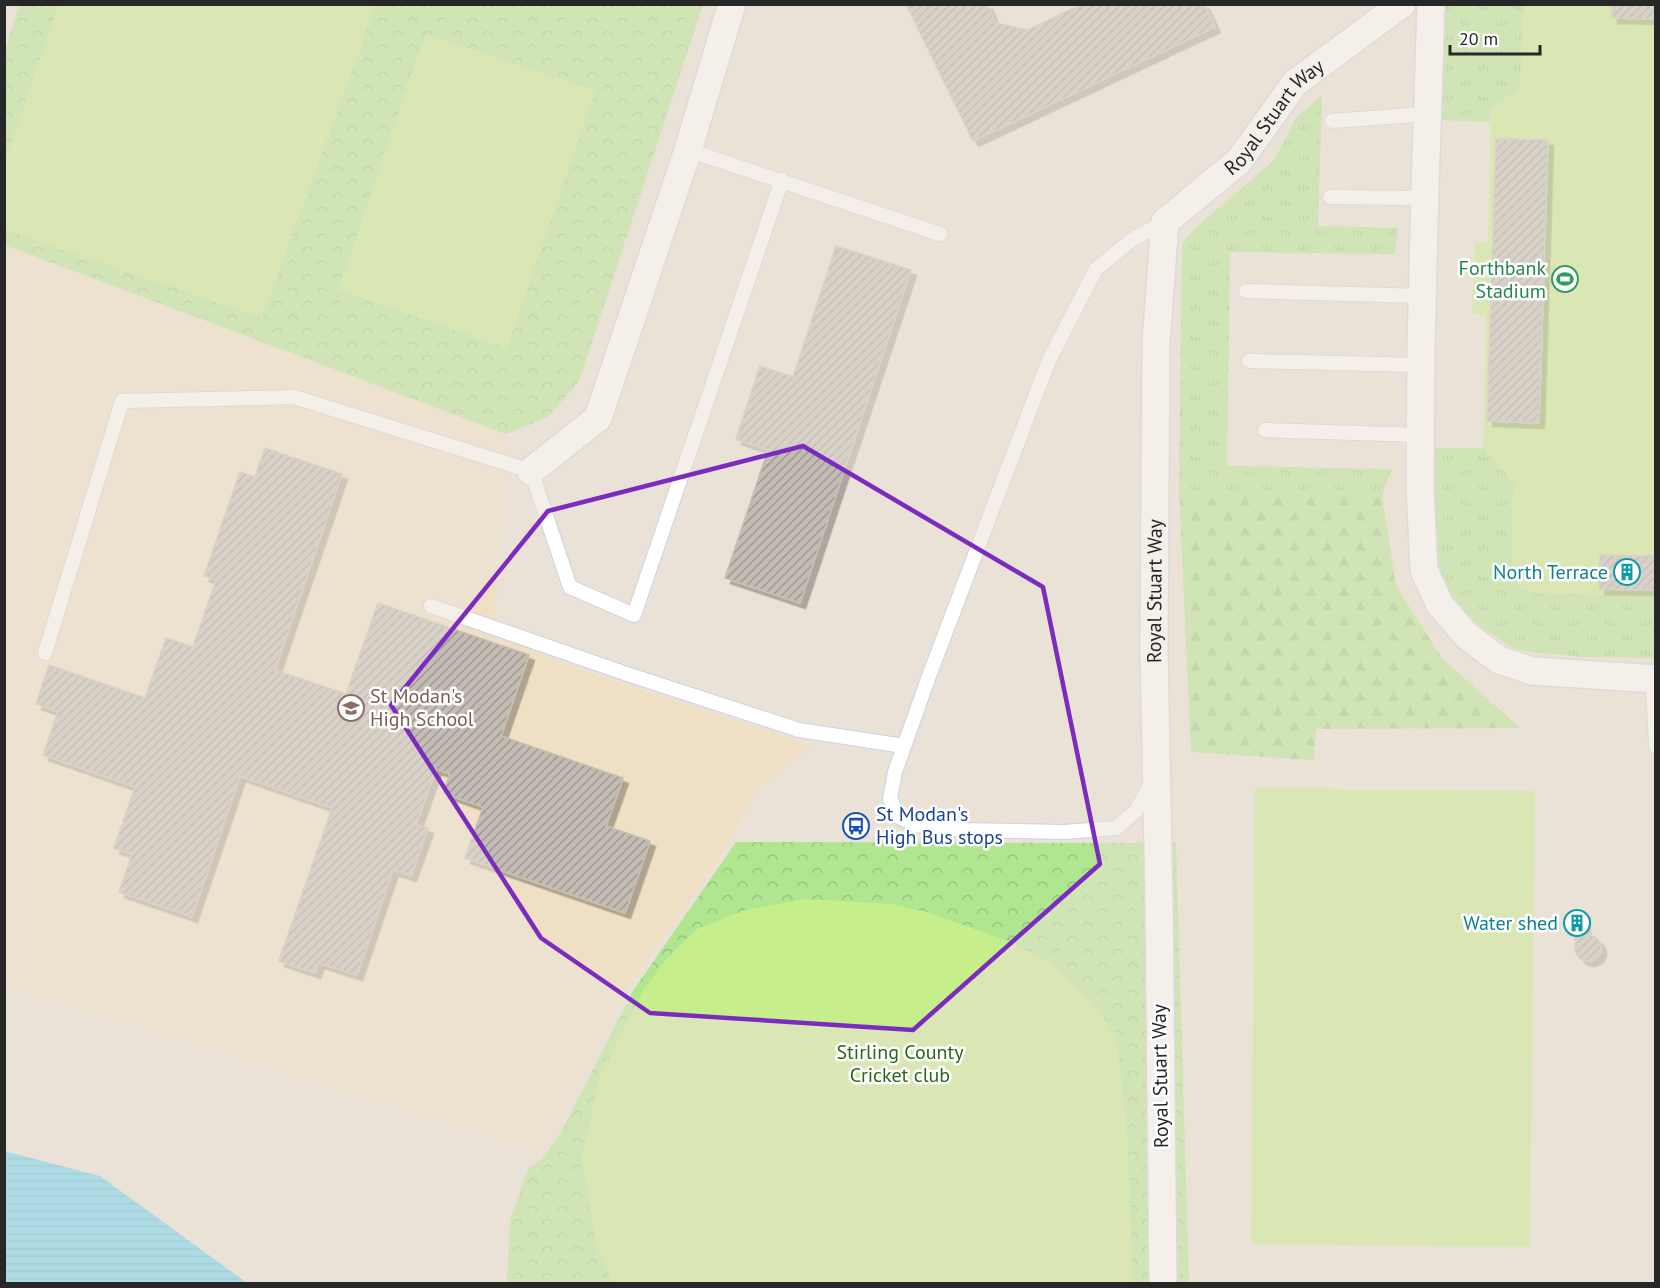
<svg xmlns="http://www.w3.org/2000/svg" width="1660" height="1288" font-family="'PT Sans',sans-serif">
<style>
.education{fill:#efe0c5}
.grass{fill:url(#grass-tufts)}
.forest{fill:url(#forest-firs)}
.park{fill:url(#park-crowns)}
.pitch{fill:#c6ee8a}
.water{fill:url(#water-rules)}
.building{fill:url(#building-hatch);stroke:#c6beb1;stroke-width:1.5;filter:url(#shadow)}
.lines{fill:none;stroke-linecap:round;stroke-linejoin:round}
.service-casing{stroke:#cdd1e2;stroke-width:16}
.minor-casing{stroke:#cdd1e2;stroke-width:30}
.service{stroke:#fff;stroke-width:14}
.minor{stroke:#fff;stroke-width:27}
.marked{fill:none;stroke:#7b2cbf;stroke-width:4.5;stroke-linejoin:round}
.labels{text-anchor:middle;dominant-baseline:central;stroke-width:5;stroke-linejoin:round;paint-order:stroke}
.street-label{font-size:20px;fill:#272727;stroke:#fff}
.leisure-label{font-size:20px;fill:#27864d;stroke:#fff;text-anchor:end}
.culture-label{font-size:20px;fill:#0d838f;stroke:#fff;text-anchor:end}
.education-label{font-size:20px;fill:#785e54;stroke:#fff;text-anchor:start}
.transit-label{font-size:20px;fill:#164399;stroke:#fff;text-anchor:start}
.park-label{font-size:20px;fill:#286715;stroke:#fff}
</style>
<defs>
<pattern id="grass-tufts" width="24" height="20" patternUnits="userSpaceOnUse" patternTransform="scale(1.5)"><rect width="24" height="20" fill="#afe68f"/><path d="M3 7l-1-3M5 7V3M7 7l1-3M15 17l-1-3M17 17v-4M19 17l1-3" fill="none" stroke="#97c57b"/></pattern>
<pattern id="forest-firs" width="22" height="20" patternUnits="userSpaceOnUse" patternTransform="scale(1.5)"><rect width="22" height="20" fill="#afe68f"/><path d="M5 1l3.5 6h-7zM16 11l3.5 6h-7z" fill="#97c57b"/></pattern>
<pattern id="park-crowns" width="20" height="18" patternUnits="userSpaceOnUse" patternTransform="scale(1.5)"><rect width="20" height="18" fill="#afe68f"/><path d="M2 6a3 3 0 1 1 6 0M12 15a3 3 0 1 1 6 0" fill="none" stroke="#97c57b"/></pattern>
<pattern id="water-rules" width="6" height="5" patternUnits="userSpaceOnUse" patternTransform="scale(1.5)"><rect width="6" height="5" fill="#62d2f5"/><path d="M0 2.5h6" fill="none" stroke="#55b4d2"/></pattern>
<pattern id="building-hatch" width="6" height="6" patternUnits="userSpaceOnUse" patternTransform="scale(1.5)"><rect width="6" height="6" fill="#c2bcb4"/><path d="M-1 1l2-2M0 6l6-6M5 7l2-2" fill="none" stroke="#9e9992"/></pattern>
<filter id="shadow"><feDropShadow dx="5.5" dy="5.5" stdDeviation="0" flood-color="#0004"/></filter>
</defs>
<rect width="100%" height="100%" fill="#ebe2d7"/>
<path class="education" d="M4 245 506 434 495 634 581 670 812 746 760 786 714 866 628 988 542 1154 5 986Z"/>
<g class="grass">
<path d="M1444 5H1524L1521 87 1491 110 1490 122 1436 120Z"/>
<path d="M1322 95 1318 226 1398 228 1395 254 1230 252 1227 466 1392 469 1382 496 1179 489 1182 243 1199 225 1274 160 1296 118Z"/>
<path d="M1426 448H1483L1514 483 1512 571 1520 587 1535 593 1655 596V658L1579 657 1516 650 1482 628 1453 601 1430 565Z"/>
</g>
<path class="forest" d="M1179 489 1382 496 1396 586 1442 658 1520 728 1316 729 1314 760 1191 752Z"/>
<g class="park">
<path d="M19 5H703L579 381 548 417 506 434 5 245 4 54Z"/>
<path d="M736 842 1176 843 1189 1283 507 1284 510 1220 528 1169 541 1160 561 1132 633 991Z"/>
</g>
<g class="pitch">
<path d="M59 5H376L262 318 5 230V160Z"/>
<path d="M1524 5H1655V596L1535 593 1520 586 1512 571 1514 483 1483 448 1486 316 1472 314 1475 242 1488 243 1491 110 1521 87Z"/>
<path d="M426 34 595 91 507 348 338 290Z"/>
<path d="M1255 788 1535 791 1530 1247 1251 1244Z"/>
<path d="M806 899 891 904 926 912 1005 940 1049 962 1092 1001 1116 1036 1127 1130 1133 1283H613L596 1246 582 1155 600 1078 615 1045 642 992 667 958 697 929 745 910Z"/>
</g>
<path class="water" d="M4 1151 100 1176 247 1283H5Z"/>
<g class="building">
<path d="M906 4H987L995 23 1028 30 1082 4H1204L1215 27 973 141Z"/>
<path d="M1612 4H1656V19L1612 18Z"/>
<path d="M1496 139 1548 140 1539 423 1487 421Z"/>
<path d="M836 246 911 270 800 603 725 578 768 450 736 439 760 366 793 377Z"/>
<path d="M265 448 342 474 275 670 346 694 378 603 529 655 501 736 623 778 606 826 650 841 625 913 465 858 483 807 443 793 450 774 436 769 416 825 428 828 411 876 393 870 357 975 319 963 315 973 279 961 332 808 240 776 192 917 119 892 132 854 114 848 135 787 43 755 58 712 36 704 49 665 145 698 166 638 193 647 216 580 204 576 240 472 255 477Z"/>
<path d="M1600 555 1656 556V590L1599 589Z"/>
<rect x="1570" y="912" width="15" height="23"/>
<circle cx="1588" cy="948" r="13"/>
</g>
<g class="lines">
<defs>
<g id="service">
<path d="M1332 121 1427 114"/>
<path d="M688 150 940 234"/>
<path d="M1330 197 1425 198"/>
<path d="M1246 291 1422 296"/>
<path d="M1249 361 1421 365"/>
<path d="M1265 430 1420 435"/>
<path d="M431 606 627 674 799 730 904 746"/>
<path d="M45 653 122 401 294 397 531 471 570 587 634 615 782 180"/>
<path d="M1653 679 1656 746"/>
<path d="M1151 783 1136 811 1116 828 1064 832 962 830 915 825 899 817 890 799 895 772 929 676 1049 360 1096 269 1133 239 1165 222"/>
</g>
<g id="minor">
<path d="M1431 4 1425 189 1421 345 1420 488 1424 570 1440 605 1467 636 1499 660 1532 671 1656 679"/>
<path d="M531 471 598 418 688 150 732 4"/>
<path id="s1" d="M1163 1284 1159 901 1154 649 1156 342 1165 222 1239 161 1295 83 1402 4"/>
</g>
</defs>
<use href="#service" class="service-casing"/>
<use href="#minor" class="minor-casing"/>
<use href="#service" class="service"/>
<use href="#minor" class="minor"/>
</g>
<path d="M0 0H1660V1288H0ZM803 446 1043 587 1100 864 913 1030 650 1013 541 938 391 705 548 511Z" fill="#ebe2d7" fill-opacity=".55" fill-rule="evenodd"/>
<path class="marked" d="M803 446 1043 587 1100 864 913 1030 650 1013 541 938 391 705 548 511Z"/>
<defs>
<symbol id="stadium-ring" viewBox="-11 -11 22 22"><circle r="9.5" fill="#fff" stroke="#2e9e5b" stroke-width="1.5"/><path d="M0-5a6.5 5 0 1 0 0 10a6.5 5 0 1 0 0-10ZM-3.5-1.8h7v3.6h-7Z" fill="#2e9e5b"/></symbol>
<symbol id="building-ring" viewBox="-11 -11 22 22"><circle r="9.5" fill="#fff" stroke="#0f9aa8" stroke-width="1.5"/><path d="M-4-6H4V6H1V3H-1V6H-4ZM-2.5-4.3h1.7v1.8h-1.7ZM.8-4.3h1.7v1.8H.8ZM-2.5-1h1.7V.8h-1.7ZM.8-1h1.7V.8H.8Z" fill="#0f9aa8"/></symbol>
<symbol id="school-ring" viewBox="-11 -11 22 22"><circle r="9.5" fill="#fff" stroke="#8d6e63" stroke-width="1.5"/><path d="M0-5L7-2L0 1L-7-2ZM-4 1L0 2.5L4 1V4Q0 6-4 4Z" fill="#8d6e63"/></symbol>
<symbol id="bus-ring" viewBox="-11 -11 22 22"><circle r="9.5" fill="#fff" stroke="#1a4fb4" stroke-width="1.5"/><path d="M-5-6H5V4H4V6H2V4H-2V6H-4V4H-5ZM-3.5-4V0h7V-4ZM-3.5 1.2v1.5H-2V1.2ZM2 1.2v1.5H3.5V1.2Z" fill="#1a4fb4"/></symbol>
</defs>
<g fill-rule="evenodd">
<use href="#stadium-ring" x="1550" y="264" width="30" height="30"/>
<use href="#building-ring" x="1612" y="557" width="30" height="30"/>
<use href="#school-ring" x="336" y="693" width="30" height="30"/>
<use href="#bus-ring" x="841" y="811" width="30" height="30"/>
<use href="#building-ring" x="1562" y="908" width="30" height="30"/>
</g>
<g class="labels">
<g class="street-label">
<text stroke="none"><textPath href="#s1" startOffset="1215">Royal Stuart Way</textPath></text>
<text stroke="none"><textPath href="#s1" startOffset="693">Royal Stuart Way</textPath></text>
<text transform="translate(1160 1076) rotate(-91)">Royal Stuart Way</text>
</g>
<g class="leisure-label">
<text x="1546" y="268">Forthbank<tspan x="1546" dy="23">Stadium</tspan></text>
</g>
<g class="culture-label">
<text x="1608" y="572">North Terrace</text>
<text x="1558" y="923">Water shed</text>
</g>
<g class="education-label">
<text x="370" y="696">St Modan's<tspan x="370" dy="23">High School</tspan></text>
</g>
<g class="transit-label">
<text x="876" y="814">St Modan's<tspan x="876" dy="23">High Bus stops</tspan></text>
</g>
<g class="park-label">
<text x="900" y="1052">Stirling County<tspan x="900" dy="23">Cricket club</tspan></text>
</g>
</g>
<rect width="1660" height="1288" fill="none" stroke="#272727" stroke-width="12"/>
<path d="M1450 45v9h90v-9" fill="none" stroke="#272727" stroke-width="3"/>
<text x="1459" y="45" font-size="18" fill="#272727" stroke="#ffffff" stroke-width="4.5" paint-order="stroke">20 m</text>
</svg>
